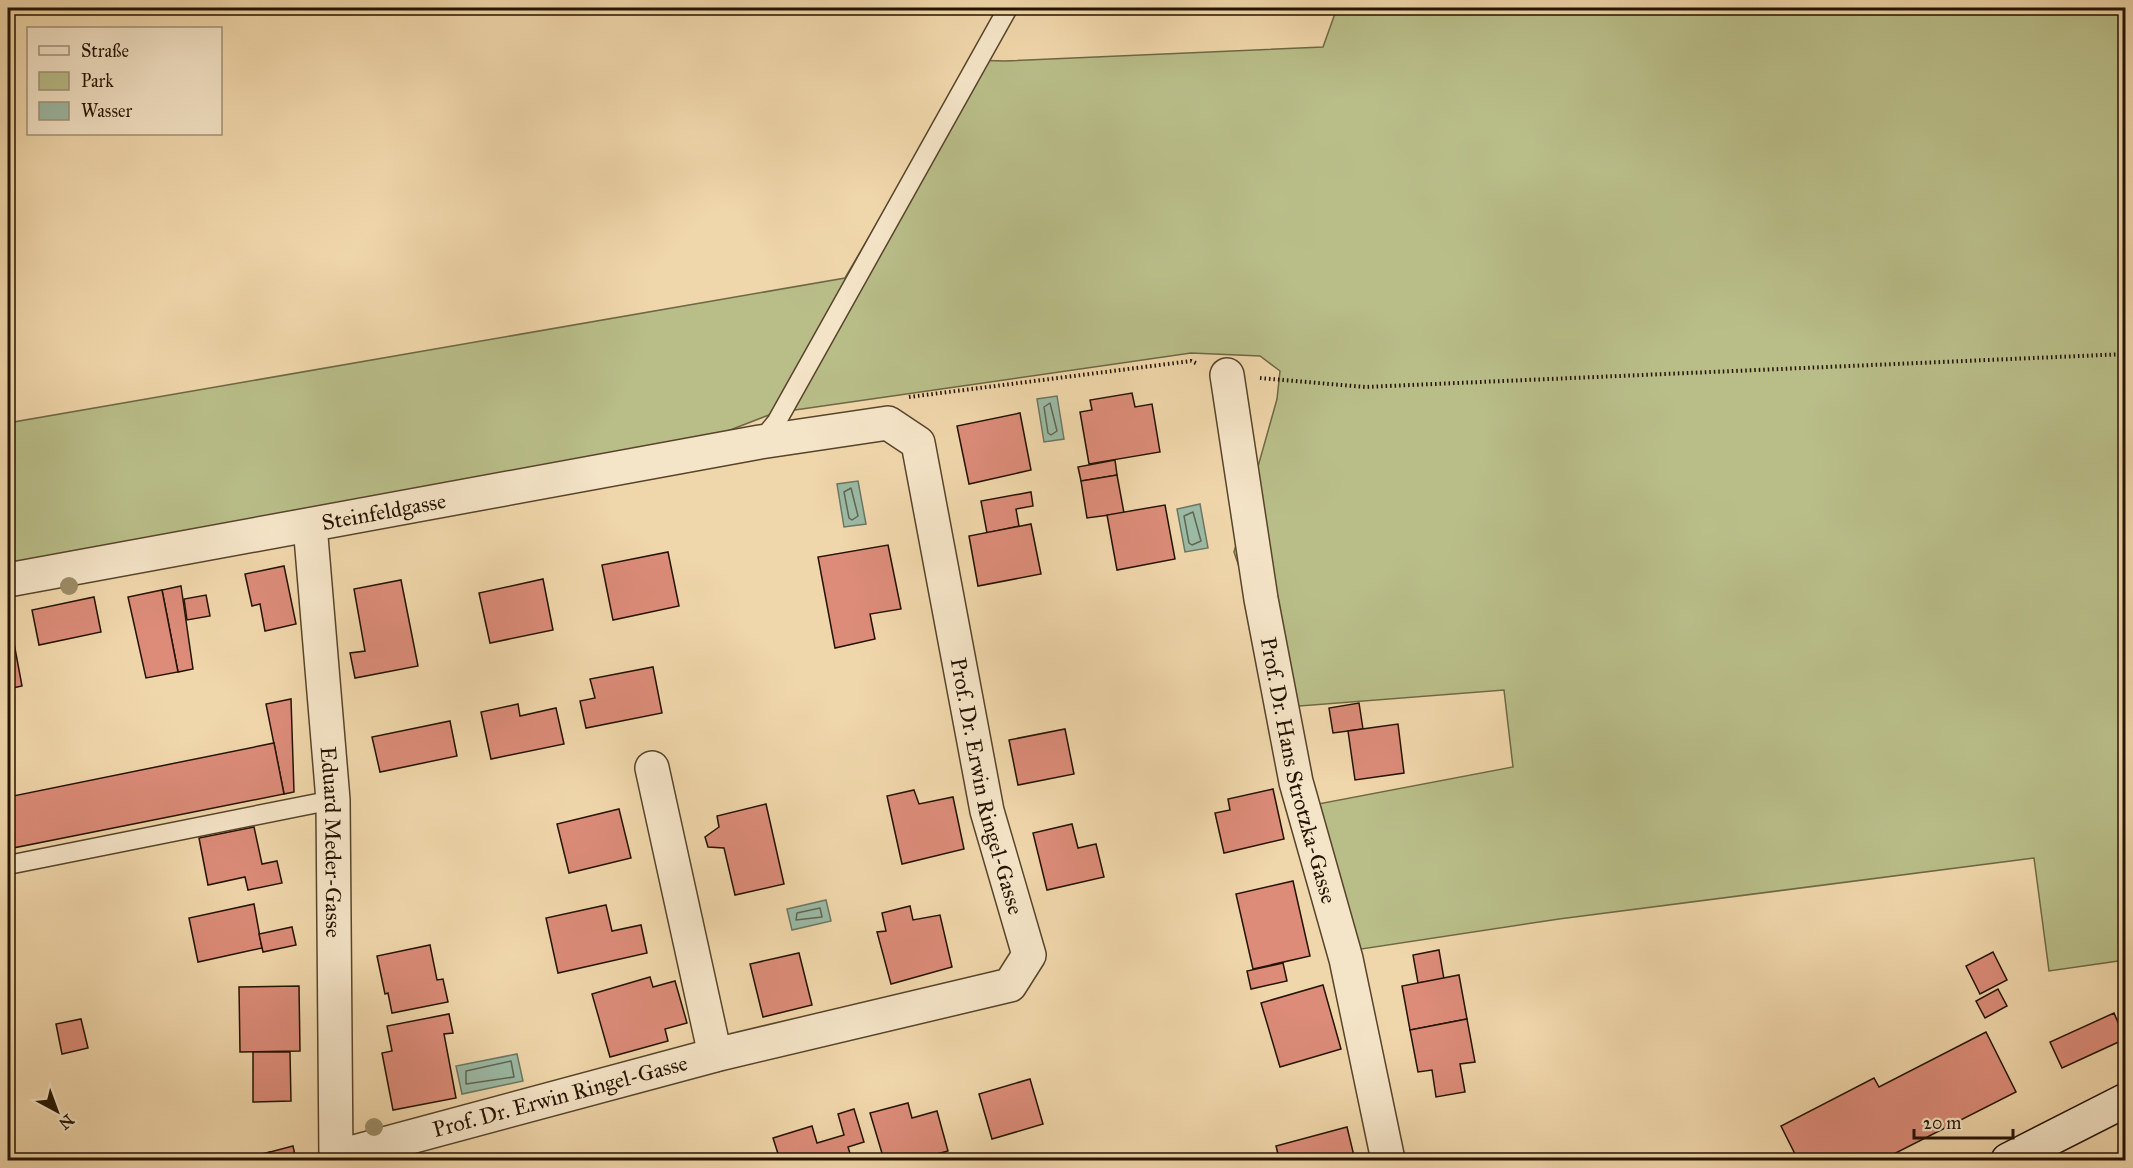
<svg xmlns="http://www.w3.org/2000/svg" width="2133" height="1168" font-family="'IM FELL Great Primer',serif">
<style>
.green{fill:#b9be89;stroke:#6e6844;stroke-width:1.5}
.water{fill:#9bbaa5;stroke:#6b7763;stroke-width:1.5}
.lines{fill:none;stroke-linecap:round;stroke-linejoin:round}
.shore{stroke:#606652;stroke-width:1.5}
.building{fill:#dc8c79;stroke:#241300;stroke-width:1.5}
.lane-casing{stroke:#57442b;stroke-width:21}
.street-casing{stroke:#57442b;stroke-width:36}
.secondary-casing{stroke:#241300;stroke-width:36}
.path{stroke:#241300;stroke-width:4;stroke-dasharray:1.5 3;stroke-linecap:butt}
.lane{stroke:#f5e5c8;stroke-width:18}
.street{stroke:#f5e5c8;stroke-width:33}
.secondary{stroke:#f5e5c8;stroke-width:33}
.tree{fill:#9c8c67}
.labels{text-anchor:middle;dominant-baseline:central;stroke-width:4.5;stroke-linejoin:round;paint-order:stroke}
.street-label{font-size:22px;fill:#241300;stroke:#f5e5c8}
</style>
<rect width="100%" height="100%" fill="#f0d7ab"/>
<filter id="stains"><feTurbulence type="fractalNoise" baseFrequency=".00333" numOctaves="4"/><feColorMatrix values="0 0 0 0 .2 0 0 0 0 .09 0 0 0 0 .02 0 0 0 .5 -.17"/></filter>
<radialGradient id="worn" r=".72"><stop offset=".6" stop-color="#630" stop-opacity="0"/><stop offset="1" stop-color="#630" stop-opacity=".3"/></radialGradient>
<path class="green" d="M1337 8H2125V960L2049 971 2034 858 1559 919 1355 950 1318 804 1513 767 1504 690 1287 707 1234 552 1277 399 1280 371 1260 356 1191 353 774 413 707 439 8 565V423L845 278 972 60 1004 61 1323 47Z"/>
<g class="water">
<path d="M1057 396 1064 439 1044 442 1037 399Z"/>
<path d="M858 481 866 524 844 527 837 484Z"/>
<path d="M1200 504 1208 548 1185 552 1177 509Z"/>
<path d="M826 900 831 921 792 930 787 909Z"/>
<path d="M517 1054 523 1081 462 1094 456 1066Z"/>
</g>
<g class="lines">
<g class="shore">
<path d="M1050 403 1057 431 1051 435 1048 433 1044 407Z"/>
<path d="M851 488 858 516 852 520 849 518 844 492Z"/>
<path d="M1193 512 1201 541 1192 545 1189 543 1184 516Z"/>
<path d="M820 908 822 917 796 920 797 913Z"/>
<path d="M511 1061 514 1077 466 1084V1071Z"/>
</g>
</g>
<g class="building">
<path d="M1132 393 1135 407 1152 404 1160 452 1089 464 1080 412 1092 410 1090 400Z"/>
<path d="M1020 413 1031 470 969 484 957 426Z"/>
<path d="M1115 460 1117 475 1081 481 1078 467Z"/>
<path d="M1117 475 1124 513 1087 518 1081 481Z"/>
<path d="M1031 492 1033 506 1016 509 1019 526 987 533 981 501Z"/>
<path d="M1165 505 1175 559 1117 570 1107 515Z"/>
<path d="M1031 524 1041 574 978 586 969 536Z"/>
<path d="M888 545 901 609 870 614 875 639 835 648 818 557Z"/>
<path d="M668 552 679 606 613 620 602 565Z"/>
<path d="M284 566 296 624 265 631 260 604 252 606 245 574Z"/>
<path d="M543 579 553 630 490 643 479 593Z"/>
<path d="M401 580 418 666 355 678 350 653 365 651 354 589Z"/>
<path d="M181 586 193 669 178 672 162 590Z"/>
<path d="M162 590 178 672 146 678 128 597Z"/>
<path d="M206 595 210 616 187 620 184 599Z"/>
<path d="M94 597 101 632 39 645 32 610Z"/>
<path d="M8 611 22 686 8 689Z"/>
<path d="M653 667 662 713 586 728 580 701 595 698 590 679Z"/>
<path d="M291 699 294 792 284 794 266 704Z"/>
<path d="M1359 703 1363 729 1333 733 1329 708Z"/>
<path d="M518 704 520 716 556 708 564 744 491 759 481 712Z"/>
<path d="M450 721 457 756 380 772 372 737Z"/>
<path d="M1398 724 1404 773 1355 780 1348 731Z"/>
<path d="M1065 729 1074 774 1018 785 1009 740Z"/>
<path d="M274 743 284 794 8 849V797Z"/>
<path d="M1273 789 1284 839 1224 853 1215 813 1230 810 1228 799Z"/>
<path d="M914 790 919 804 953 797 964 849 902 864 887 796Z"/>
<path d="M766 804 784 884 735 895 724 848 708 847 705 837 719 827 717 816Z"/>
<path d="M619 809 631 858 569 873 557 824Z"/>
<path d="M1072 824 1078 848 1096 844 1104 877 1047 890 1033 833Z"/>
<path d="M254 827 262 864 277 861 282 883 248 890 245 877 208 885 199 838Z"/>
<path d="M1293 881 1310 956 1253 969 1236 894Z"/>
<path d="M254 904 262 948 198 962 189 918Z"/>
<path d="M606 905 612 931 641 925 647 953 558 973 546 918Z"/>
<path d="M910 906 913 920 940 915 952 967 891 984 877 932 886 931 882 913Z"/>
<path d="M292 927 296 945 263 952 259 934Z"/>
<path d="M430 945 437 980 443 979 448 1002 392 1013 388 993 385 994 377 956Z"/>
<path d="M1439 950 1444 979 1418 983 1413 955Z"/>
<path d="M1993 952 2007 980 1980 994 1966 966Z"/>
<path d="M799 953 812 1005 763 1017 750 964Z"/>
<path d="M1283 963 1287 981 1251 989 1247 971Z"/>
<path d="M1459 975 1467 1019 1410 1030 1402 986Z"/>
<path d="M650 977 653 987 675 981 687 1023 665 1029 668 1041 610 1057 592 994Z"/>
<path d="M1323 985 1341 1049 1280 1067 1261 1003Z"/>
<path d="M299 986 300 1051 240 1052 239 987Z"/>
<path d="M1998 989 2007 1006 1985 1018 1976 1001Z"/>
<path d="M2114 1013 2125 1039 2062 1068 2050 1042Z"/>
<path d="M449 1014 453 1033 444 1034 456 1098 393 1110 382 1053 392 1051 387 1026Z"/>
<path d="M81 1019 88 1048 62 1054 56 1024Z"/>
<path d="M1467 1019 1475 1062 1460 1064 1465 1092 1436 1097 1432 1070 1418 1072 1410 1030Z"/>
<path d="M1986 1032 2016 1092 1882 1160H1798L1781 1126 1874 1078 1879 1087Z"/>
<path d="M253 1052H290L291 1101 253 1102Z"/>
<path d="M1030 1079 1043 1124 992 1139 979 1094Z"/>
<path d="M908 1103 912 1118 937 1111 948 1151 914 1160H884L870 1113Z"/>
<path d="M854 1109 864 1142 848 1147 852 1160H780L773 1138 812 1126 817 1143 844 1135 838 1114Z"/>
<path d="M1347 1127 1355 1160H1266L1265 1158 1278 1154 1276 1146Z"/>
<path d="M293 1146 296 1160H272L270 1152Z"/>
<path d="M270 1152 272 1160H241V1159Z"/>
</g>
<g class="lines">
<defs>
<g id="lane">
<path d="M761 441 777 421 1008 8"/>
<path d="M8 865 333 800"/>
</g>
<g id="street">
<path id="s1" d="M1227 375 1261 599 1296 782 1346 959 1388 1160"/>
<path id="s2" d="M310 525 333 800 336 1160"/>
<path id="s3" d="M8 580 760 442 888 423 918 443 987 811 1029 955 1010 985 715 1055 336 1157"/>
<path d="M652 768 715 1055"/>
</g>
<path id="secondary" d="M2008 1160 2126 1100"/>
</defs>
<use href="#lane" class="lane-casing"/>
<use href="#street" class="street-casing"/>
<use href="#secondary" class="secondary-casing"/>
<g class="path">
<path d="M1260 378 1365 387 2126 354"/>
<path d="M909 397 1191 361 1198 364"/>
</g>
<use href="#lane" class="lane"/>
<use href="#street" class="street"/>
<use href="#secondary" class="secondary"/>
</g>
<g class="tree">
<circle cx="69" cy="586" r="9"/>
<circle cx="374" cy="1127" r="9"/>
</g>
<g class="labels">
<g class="street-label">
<text stroke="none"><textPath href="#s3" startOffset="382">Steinfeldgasse</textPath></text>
<text stroke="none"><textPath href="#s1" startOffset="402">Prof. Dr. Hans Strotzka-Gasse</textPath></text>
<text stroke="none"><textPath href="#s3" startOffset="1280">Prof. Dr. Erwin Ringel-Gasse</textPath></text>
<text stroke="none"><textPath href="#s2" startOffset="318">Eduard Meder-Gasse</textPath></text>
<text transform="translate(560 1096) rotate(-15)">Prof. Dr. Erwin Ringel-Gasse</text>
</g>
</g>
<rect width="2133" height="1168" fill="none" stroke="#f0d7ab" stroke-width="30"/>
<rect x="9" y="9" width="2115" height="1150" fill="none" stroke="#241300" stroke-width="3"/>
<rect x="15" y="15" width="2103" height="1138" fill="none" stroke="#241300" stroke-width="1.5"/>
<rect x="27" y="27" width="195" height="108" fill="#f5e5c8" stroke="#a19178" stroke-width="1.5"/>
<rect x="39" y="46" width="30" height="9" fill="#f5e5c8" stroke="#a19178" stroke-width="1.5"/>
<text x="81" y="57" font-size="18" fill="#241300">Straße</text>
<rect x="39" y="72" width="30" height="18" fill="#b9be89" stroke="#a19178" stroke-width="1.5"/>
<text x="81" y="87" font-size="18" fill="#241300">Park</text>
<rect x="39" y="102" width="30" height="18" fill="#9bbaa5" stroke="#a19178" stroke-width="1.5"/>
<text x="81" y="117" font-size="18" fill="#241300">Wasser</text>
<g transform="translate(57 1111) rotate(139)" stroke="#f5e5c8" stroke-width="4.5" paint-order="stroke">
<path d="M0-4.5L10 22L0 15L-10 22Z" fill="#241300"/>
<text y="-9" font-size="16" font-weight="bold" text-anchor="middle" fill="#241300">N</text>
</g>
<path d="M1914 1129v9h99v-9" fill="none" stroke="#241300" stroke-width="3"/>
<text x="1923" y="1129" font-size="18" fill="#241300" stroke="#f5e5c8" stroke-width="4.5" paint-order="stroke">20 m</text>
<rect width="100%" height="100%" filter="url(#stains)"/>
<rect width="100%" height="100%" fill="url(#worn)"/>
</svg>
